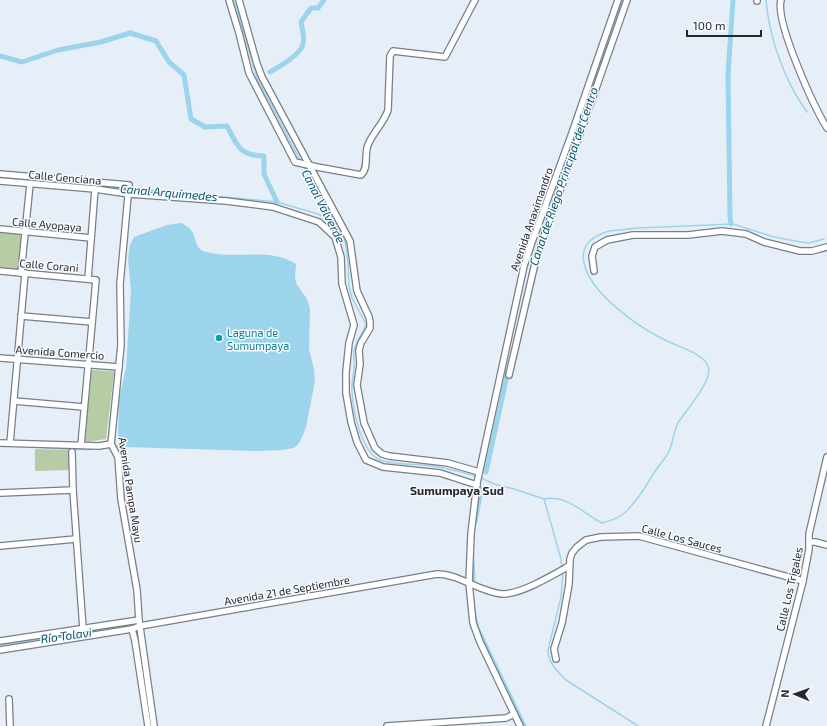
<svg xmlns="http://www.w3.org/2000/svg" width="827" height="726" font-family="'Exo 2',sans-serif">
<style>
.green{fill:#b7cca4}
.water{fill:#9cd4ec}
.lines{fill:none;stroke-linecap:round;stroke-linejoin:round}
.stream{stroke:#9cd4ec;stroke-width:1.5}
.canal{stroke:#9cd4ec;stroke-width:5}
.minor-casing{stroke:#787f88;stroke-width:8}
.minor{stroke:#fff;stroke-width:5.5}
.culture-dot{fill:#0f9aa8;stroke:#f7fbff;stroke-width:1.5}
.labels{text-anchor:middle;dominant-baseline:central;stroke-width:3;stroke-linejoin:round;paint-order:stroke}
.street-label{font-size:11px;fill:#25272b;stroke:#f7fbff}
.culture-label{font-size:11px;fill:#0d838f;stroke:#f7fbff;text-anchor:start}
.water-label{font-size:12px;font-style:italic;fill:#05546c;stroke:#f7fbff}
.neighbourhood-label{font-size:12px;font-weight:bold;fill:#25272b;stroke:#f7fbff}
</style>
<rect width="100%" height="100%" fill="#e6eef8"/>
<g class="green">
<path d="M0 232 19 234 23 238 20 267 17 269 0 267Z"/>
<path d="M92 370 113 371 114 373 106 439 86 442 84 440 91 372Z"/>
<path d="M35 449 69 450 70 470 35 471Z"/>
</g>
<path class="water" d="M181 223C185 225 189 227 191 230 196 236 195 248 203 251 234 261 268 246 296 264L295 278 297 285 307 299 310 309 309 349 314 369 315 381 306 427 300 442 294 448 282 450 257 451 125 447 122 445 118 439 119 399 126 368 131 290 128 259 130 245 134 237 167 225Z"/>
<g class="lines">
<g class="stream">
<path d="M234 0 257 78 301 162"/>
<path d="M766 0C769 38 785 82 807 112"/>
<path d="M304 167 345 241 348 263 349 286 352 298 366 324C363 334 355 342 354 352 353 357 355 362 354 367 354 376 351 383 352 392 353 410 361 452 380 460 393 465 417 464 431 466 446 468 461 472 476 476"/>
<path d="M0 177 72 183"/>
<path d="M129 188 277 202 318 214 335 223"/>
<path d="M18 446C52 447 88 454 122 445"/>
<path d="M479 477 494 484 514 489 544 499"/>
<path d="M544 499C568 494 583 514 602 523 609 521 616 519 622 515 637 503 647 483 658 467 662 462 668 455 670 449 673 441 674 431 678 423 685 411 714 380 708 366 703 353 676 346 665 340 638 327 590 293 584 263 580 244 593 236 609 231L638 228 733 224 774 237 801 242 809 243 824 239"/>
<path d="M544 499 561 559 562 569"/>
<path d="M563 572 561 597 548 650C548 663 557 671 566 680L638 726"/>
<path d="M136 632 138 634 148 708"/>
<path d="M0 645 130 625 132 627"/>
</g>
<g class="canal">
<path d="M0 56 22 62 58 50 101 42 130 33 156 41 169 62 184 75 191 119 205 127 227 126C238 147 239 155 264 156V174L277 202"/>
<path d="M270 72C279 67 301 54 303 44 305 37 302 29 301 22L311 8H318L324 0"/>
<path d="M597 79 623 0"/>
<path d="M731 224 730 217 728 74 733 0"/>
<path d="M486 472 508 371"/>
<path d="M475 522 481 489"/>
<path d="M472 560 473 579"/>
<path d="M474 616 477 628 524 726"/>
</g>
<defs>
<g id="minor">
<path d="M229 0 239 33 249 73 295 162 317 167 361 175C369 168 364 155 368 145 373 132 384 123 388 110L390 56 393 51 445 57 475 0"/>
<path d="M239 0 257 64 262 77 350 241 357 291 369 317 370 322V328L361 343 359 350 360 364 357 385 364 423 375 448 382 454 389 456 448 463 479 472"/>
<path d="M757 0V1"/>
<path d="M781 0C775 22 814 107 827 128"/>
<path d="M0 174 129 185 120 284 121 345 111 444 118 457 121 499 137 590 139 620 154 726"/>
<path d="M0 181 95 189 129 194 226 201 273 207 319 222 335 237 341 257 342 284 354 325 349 343 346 372V393L351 422 357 442 366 460 383 467 440 473 477 485"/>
<path d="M0 229 91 238"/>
<path d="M0 271 96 280 81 445"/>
<path d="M594 271 592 256 595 247 607 240 633 235H688L722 231 746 234 764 242 800 251H812L827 247"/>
<path d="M21 273 30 184"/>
<path d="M88 279 95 189"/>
<path d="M21 316 92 322"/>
<path d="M0 358 119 367"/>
<path d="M509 375 536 259 627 0"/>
<path d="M14 401 84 407"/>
<path d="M0 443 99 446 111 444"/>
<path d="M10 443 25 273"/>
<path d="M72 452 73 490 83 629"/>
<path d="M0 493 73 490"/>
<path d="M810 542H815L827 545"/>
<path d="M0 546 76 539"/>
<path d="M132 629 135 641 148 726"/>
<path d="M0 641 139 620"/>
<path d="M0 650 132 629 140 626 437 574C451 574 464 581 478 587 486 590 495 594 504 594 523 593 553 575 569 566"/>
<path d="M556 659 554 649 562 623 569 584 570 559 572 553 577 547 586 540 601 537 639 536 803 581"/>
<path d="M9 699 10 726"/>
<path d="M387 726 506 718 514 714"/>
<path d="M520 726 480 642 473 623 469 583 471 534 477 483 524 266 532 242 572 133 618 0"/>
<path d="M766 726 803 581 809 549V534L827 457"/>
</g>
</defs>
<use href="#minor" class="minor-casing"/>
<use href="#minor" class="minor"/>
</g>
<circle class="culture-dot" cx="219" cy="338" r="4"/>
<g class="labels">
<g class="street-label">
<text transform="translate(65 177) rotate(5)">Calle Genciana</text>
<text transform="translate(531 219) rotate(-71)">Avenida Anaximandro</text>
<text transform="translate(47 224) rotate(5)">Calle Ayopaya</text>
<text transform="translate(49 265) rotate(5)">Calle Corani</text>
<text transform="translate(60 352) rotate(4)">Avenida Comercio</text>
<text transform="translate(131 490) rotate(81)">Avenida Pampa Mayu</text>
<text transform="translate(682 538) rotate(15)">Calle Los Sauces</text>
<text transform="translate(789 589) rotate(-77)">Calle Los Trigales</text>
<text transform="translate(287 590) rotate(-10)">Avenida 21 de Septiembre</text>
</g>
<g class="culture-label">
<text x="227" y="332">Laguna de<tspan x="227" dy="13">Sumumpaya</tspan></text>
</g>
<g class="water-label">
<text transform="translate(563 176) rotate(-71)">Canal de Riego Principal del Centro</text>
<text transform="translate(169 192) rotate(5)">Canal Arquímedes</text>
<text transform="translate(324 206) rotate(63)">Canal Valverde</text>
<text transform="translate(66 635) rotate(-8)">Río Tolavi</text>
</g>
<g class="neighbourhood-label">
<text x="457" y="490">Sumumpaya Sud</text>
</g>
</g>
<g transform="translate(795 694) rotate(272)" stroke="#f7fbff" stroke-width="3" paint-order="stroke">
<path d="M0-3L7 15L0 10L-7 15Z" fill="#25272b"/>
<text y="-6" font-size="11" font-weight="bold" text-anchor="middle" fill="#25272b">N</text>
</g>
<path d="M687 30v6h74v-6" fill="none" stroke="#25272b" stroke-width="2"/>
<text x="693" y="30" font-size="12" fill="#25272b" stroke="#f7fbff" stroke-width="3" paint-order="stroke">100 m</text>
</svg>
